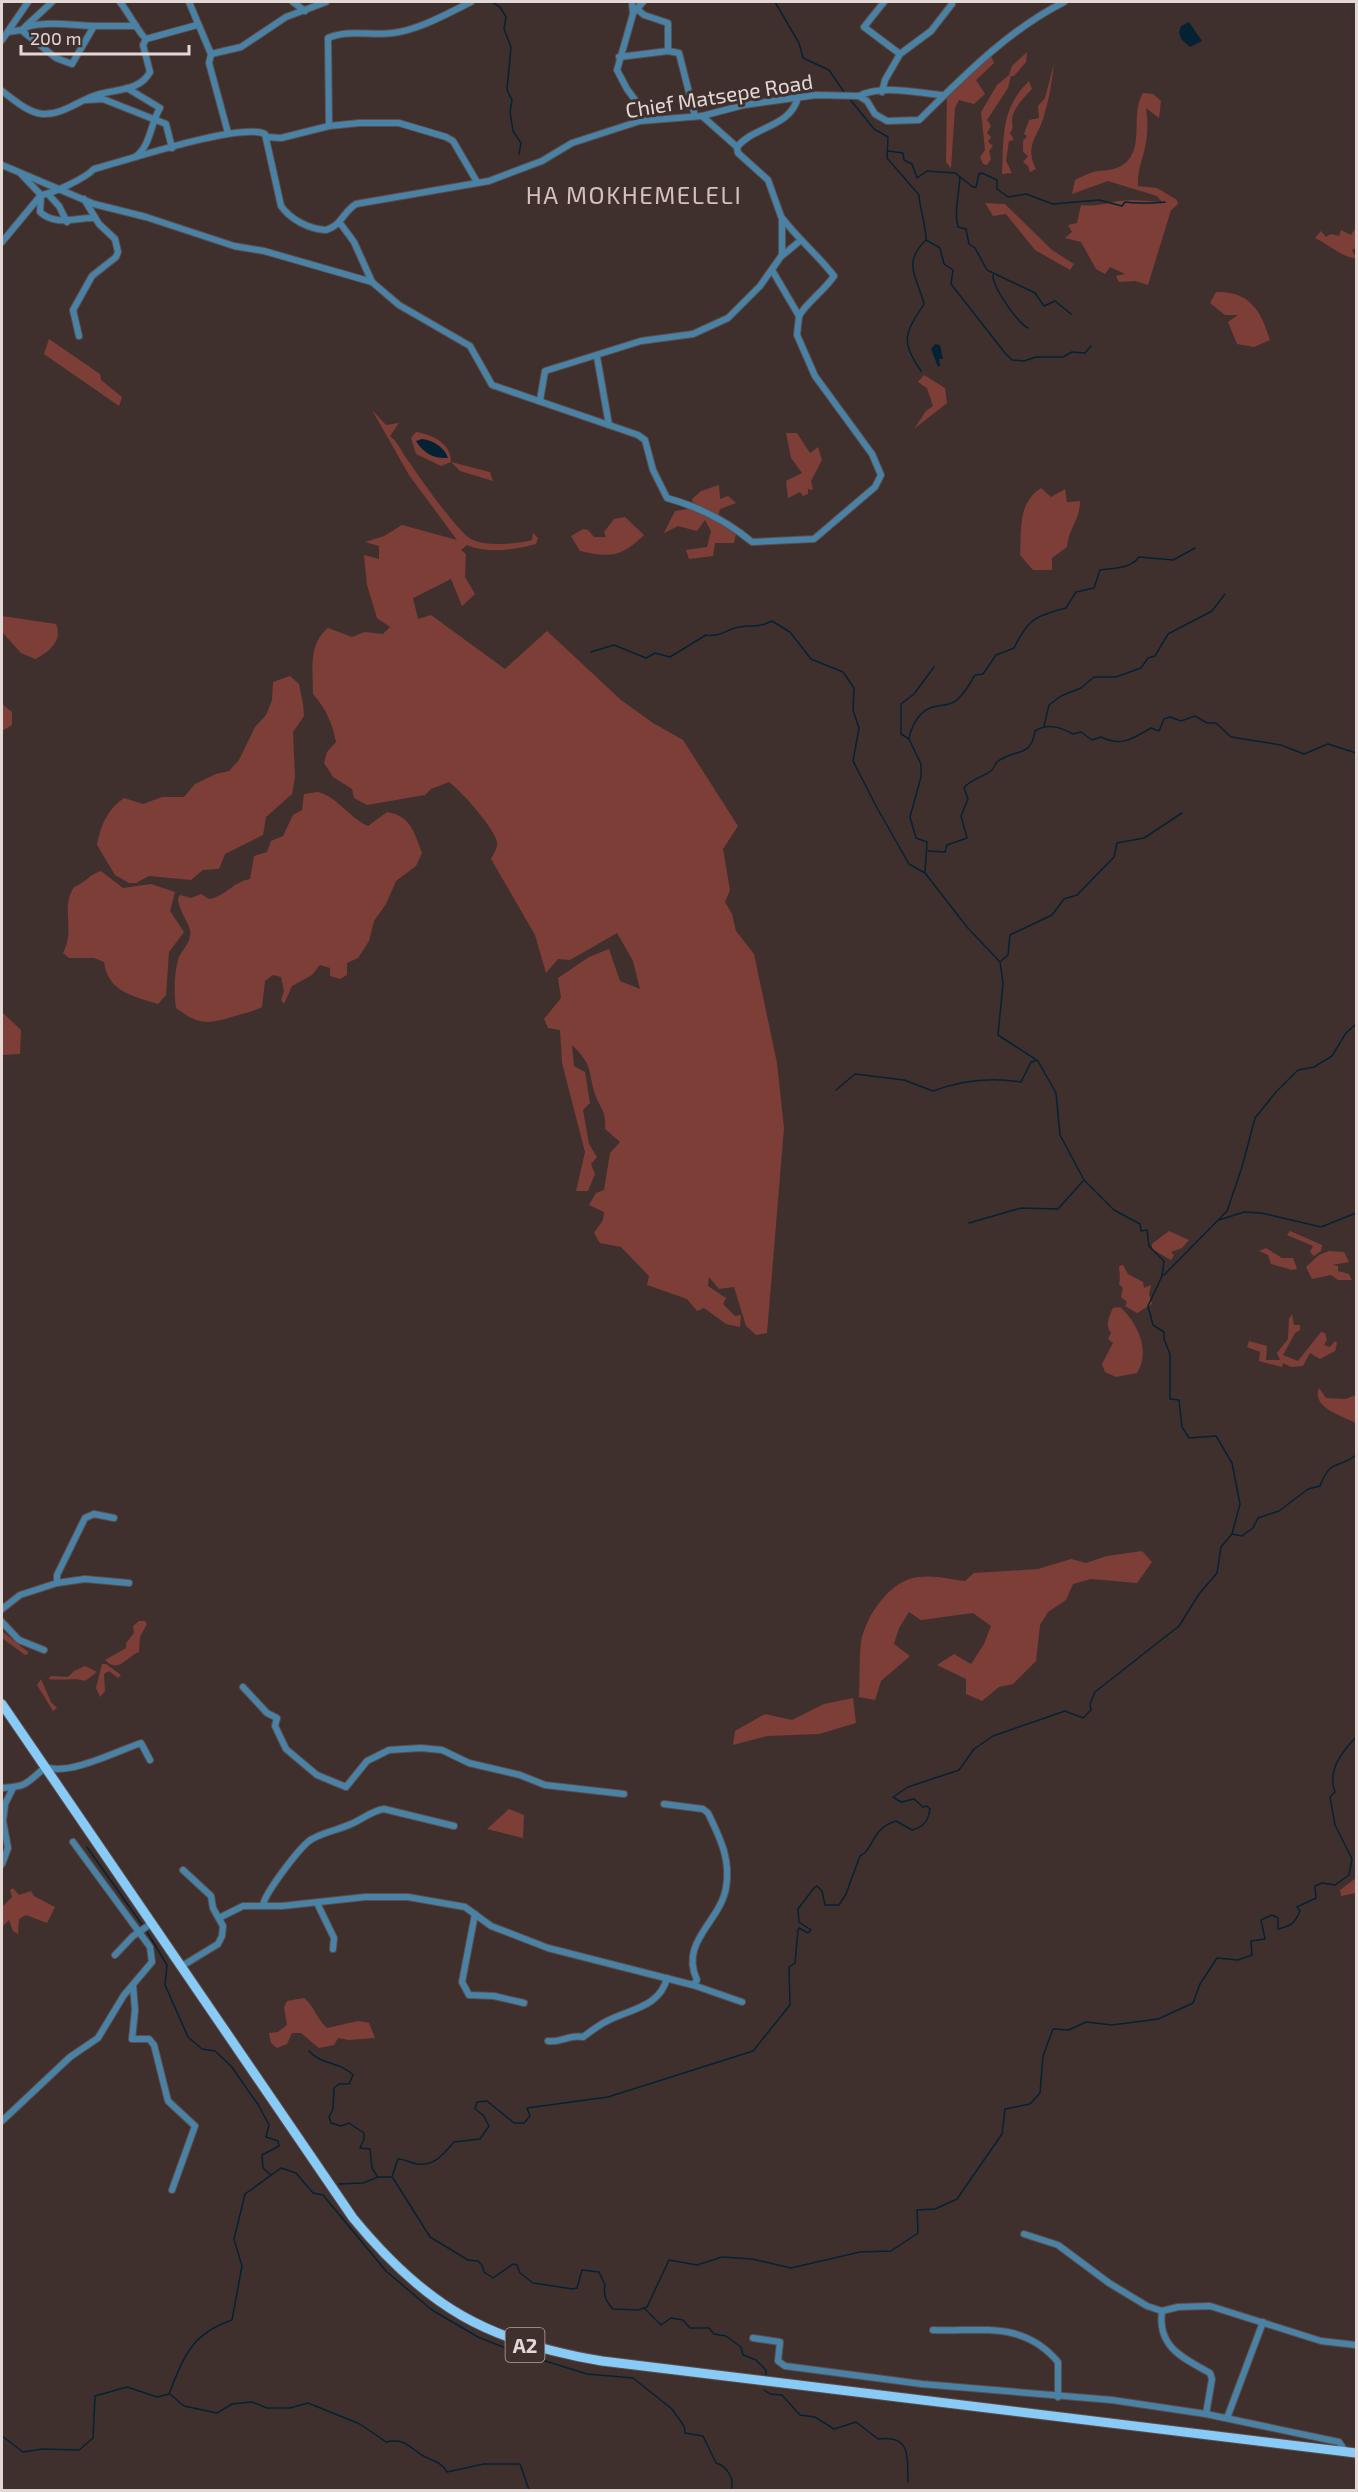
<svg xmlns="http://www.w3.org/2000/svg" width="1358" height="2492" font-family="'Exo 2',sans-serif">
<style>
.green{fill:#7c3e37}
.water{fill:#042233}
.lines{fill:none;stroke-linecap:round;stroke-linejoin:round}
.stream{stroke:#042233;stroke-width:1.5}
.minor-casing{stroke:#5d4e4b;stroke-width:8}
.primary-casing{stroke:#5d4e4b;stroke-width:11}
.minor{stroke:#4a82a6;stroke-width:6}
.primary{stroke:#89cbf7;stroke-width:9}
.labels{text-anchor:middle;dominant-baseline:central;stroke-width:6;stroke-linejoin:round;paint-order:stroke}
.shield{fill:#40302d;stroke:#b2a6a3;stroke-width:1.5}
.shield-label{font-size:20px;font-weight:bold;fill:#e3d8d6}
.street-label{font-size:21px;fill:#e3d8d6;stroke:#40302d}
.quarter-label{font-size:24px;letter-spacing:1.5px;fill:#d5c0bd;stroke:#40302d}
</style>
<rect width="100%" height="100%" fill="#40302d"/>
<g class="green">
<path d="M1027 52 1026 62 1014 76H1011L1008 88 987 120 991 126 987 133 991 137 988 142 993 146 989 151 991 159 987 165 983 164 980 157 985 150 981 112 997 85 1009 75 1012 66Z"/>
<path d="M991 56 994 63 976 80 985 94 974 104 959 100 955 108 951 168 946 162 947 93Z"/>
<path d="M1054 64C1052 82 1049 99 1044 116 1038 137 1024 145 1036 169L1030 172 1028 166 1023 162 1028 156 1023 152V141L1027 136 1024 134 1029 120 1039 118 1038 106 1045 98Z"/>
<path d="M1029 81 1032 89C1025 96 1013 109 1012 119 1012 125 1014 127 1010 133L1014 140 1009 141 1006 161 1012 173 1002 174C1004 138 1000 109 1029 81Z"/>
<path d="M1143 93 1153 94 1161 101 1159 118 1146 108C1148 121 1148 134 1145 147 1142 162 1137 171 1138 186L1157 188 1177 200 1178 204 1171 210 1148 285 1135 281 1119 282 1116 276 1125 274 1110 267 1105 274 1096 269 1081 242 1065 238 1072 232 1068 225 1077 223 1081 205C1096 207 1105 203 1119 201 1133 199 1148 201 1162 202L1157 196 1108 181 1072 194 1075 180C1081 177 1087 174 1093 172 1101 170 1113 171 1121 166 1147 151 1129 115 1143 93Z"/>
<path d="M985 203 1005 204 1052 250 1074 264 1070 270 1035 250 1006 214 993 216Z"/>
<path d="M1355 229 1356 248 1352 250 1356 258C1342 258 1329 244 1315 238L1321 231 1326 237 1331 234 1339 236 1341 230 1351 235Z"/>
<path d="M1216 292C1250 291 1261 311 1270 340L1254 347 1237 344 1228 322 1238 315H1225L1210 303Z"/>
<path d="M49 339 100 374 101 380 122 397 119 406 44 354Z"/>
<path d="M924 375 945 388 947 403 914 429 926 411 933 406 927 388 918 382Z"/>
<path d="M372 410 386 425 399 423 390 436C399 443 402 453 409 462 420 478 457 531 471 539 486 547 516 544 532 540L533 533 538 538 536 544C514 550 488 554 467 545L461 550 466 554 465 577 475 594 462 606 451 579 413 598 418 619 431 615 505 669 547 631 621 700 653 723 683 740 738 826 723 849 730 890 725 902 732 914 736 931 754 954 777 1063 784 1128 767 1333 756 1335 746 1326 734 1287 719 1289 709 1277 708 1286 726 1298 723 1304 735 1316 741 1315 740 1327 726 1324 704 1308 697 1311 687 1299 647 1285 649 1276 621 1247 600 1243 594 1233 603 1220 604 1212 589 1205 596 1193 604 1190 610 1153 620 1142 605 1129C606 1111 602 1111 596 1097 587 1072 595 1067 572 1045L574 1066 585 1072 590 1103 583 1110 589 1144 597 1157 591 1164 595 1174 588 1191H576L585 1152 562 1063 560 1030 548 1028 544 1019 561 998 558 978 589 957 609 949 620 981 640 989 633 961 617 933 570 960 558 959 546 973 535 935 491 859C493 855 496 850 497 846 501 834 459 789 449 782L431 789 425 795 367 805 354 798 352 789 333 777 324 763 327 752 336 742C332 722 326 709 313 694 313 670 308 644 328 628L352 637 365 632 383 634 390 627 377 618 367 585 364 555 379 559V546L365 542 384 536 402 525 457 540 409 475Z"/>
<path d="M416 432C433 435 451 443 451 462L490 472 493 481 460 471 451 462 441 466 416 454 411 438Z"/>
<path d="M786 433H797L810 453 818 447 822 460 811 481 813 490 808 489V494L803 496 800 492 788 498 786 481 802 473 791 458Z"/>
<path d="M719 485 720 499 728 496 736 503 720 509 717 522 736 534 734 543H715L713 556 689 559 686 550 707 547 711 531 705 520 697 531 678 526 664 533 675 511 694 508 692 499 701 491Z"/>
<path d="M1041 488 1051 497 1065 489 1067 502 1080 501C1080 521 1068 529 1067 547L1052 558V570H1033L1020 555C1022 529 1017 504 1041 488Z"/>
<path d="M625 517 644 535C621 557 611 558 580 551L571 536 583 529 588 530 594 537H606L604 532 614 519Z"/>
<path d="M2 616 56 624C63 641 49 652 35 659L21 653 2 632Z"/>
<path d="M290 676 299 684 303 704 304 716 293 732 295 777 292 794 266 817 263 835 225 854 219 869 203 870 191 880 149 876 136 883H129L115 875 97 845C101 825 107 810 124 798L143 804 162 797H184L195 784 216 774 229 771 239 760 255 727 266 715 272 700 273 682Z"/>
<path d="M2 704 12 712V725L2 731Z"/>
<path d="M318 792C339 798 348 817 368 826L387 812C411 816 414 832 422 853L416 866 396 881 386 904 374 921 369 941 358 958 347 963V975L340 979 330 976V968L320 965 312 975 292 986 284 1004 281 1000 284 991 281 977 273 975 265 981 262 1007C253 1012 245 1013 235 1016 208 1024 200 1026 176 1008 174 994 174 971 179 957 182 950 189 944 190 936 193 926 179 914 178 898L180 895 191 898 201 894 209 899C226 896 233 882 250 879L254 856 267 852 271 841 283 836 293 815 302 810 304 794Z"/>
<path d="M101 871 123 888 151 884 175 892 170 911 184 932 169 952 166 995 158 1004C133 996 108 992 104 962L94 958H69L63 953C76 929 60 908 74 887 85 883 90 874 101 871Z"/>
<path d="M2 1012 21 1030 20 1054 2 1055Z"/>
<path d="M1169 1231 1189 1240 1182 1248 1171 1252 1174 1255 1171 1260 1152 1249V1244Z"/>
<path d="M1290 1231 1322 1245 1321 1251 1314 1256 1310 1252 1313 1246 1287 1235Z"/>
<path d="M1266 1248 1282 1258H1293L1297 1269 1292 1270 1271 1264 1268 1255 1259 1251Z"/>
<path d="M1329 1251 1344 1252 1349 1262 1332 1265 1338 1266V1271L1349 1274 1352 1280H1338L1331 1275 1312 1279 1306 1267 1319 1255Z"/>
<path d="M1123 1265 1128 1274 1143 1282 1144 1288 1151 1285 1149 1294 1152 1304 1137 1313 1125 1306 1127 1302 1121 1297 1123 1288 1119 1284C1121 1276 1119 1272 1119 1266Z"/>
<path d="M1120 1307C1138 1323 1151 1352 1137 1373L1116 1377 1105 1372 1102 1364 1113 1343 1108 1339 1111 1333C1105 1325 1109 1316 1113 1308Z"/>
<path d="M1292 1314 1294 1325H1300V1330L1295 1333 1283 1355 1298 1361 1321 1332 1325 1333 1327 1340 1324 1345 1330 1347 1335 1341 1337 1343 1335 1351 1320 1359 1310 1353 1303 1366 1291 1367 1283 1363 1282 1367 1259 1361 1260 1352 1247 1347 1249 1341 1267 1346 1266 1360H1280L1277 1353 1288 1339 1289 1319Z"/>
<path d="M1319 1388 1326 1398 1346 1399 1356 1395V1423C1343 1416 1311 1408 1319 1388Z"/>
<path d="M1142 1551 1152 1562 1137 1583 1091 1579 1073 1584 1066 1600 1048 1612 1040 1625 1036 1661 1013 1684 999 1687 982 1701 966 1694V1679L937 1665 954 1654 971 1664 984 1644 991 1626 973 1613 921 1620 909 1612 899 1628 894 1644 910 1656 881 1681 875 1700 859 1697C860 1679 859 1658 861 1642 866 1615 891 1579 919 1577 935 1575 949 1579 965 1581L974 1573 1038 1569 1071 1559 1086 1563 1107 1556Z"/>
<path d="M139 1621H145L147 1624 140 1637 139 1652C126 1657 119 1674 105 1660L126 1648V1643L134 1633 133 1626Z"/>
<path d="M2 1631 28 1652V1654L25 1655 2 1638Z"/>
<path d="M102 1664H106L121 1675 118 1678 109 1671 104 1674 105 1691 100 1697 96 1688Z"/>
<path d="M85 1666 97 1672 85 1681C78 1677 59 1681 48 1679L51 1676 68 1677 74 1671Z"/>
<path d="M41 1679 51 1702 57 1708 53 1711 37 1685Z"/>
<path d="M853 1698 856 1723 819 1734 767 1736 733 1745 735 1731 765 1714 792 1720 824 1704Z"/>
<path d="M509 1809 524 1815 523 1838 487 1829Z"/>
<path d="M1356 1878V1893L1341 1896 1340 1890Z"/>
<path d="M13 1888 19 1895 31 1891 34 1896 55 1907 47 1923 26 1915 19 1919 18 1934 13 1931 9 1920 2 1927V1907L12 1897 10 1890Z"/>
<path d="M304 1998C315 2007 316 2018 327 2028L358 2021 369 2023 375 2038 349 2040 338 2038 334 2045 319 2048 301 2033H292L287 2044 277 2048 271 2043 269 2033 278 2032 287 2025 284 2007 287 2001Z"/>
</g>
<g class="water">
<path d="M1189 22 1202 41 1190 47 1181 39 1179 32 1181 26Z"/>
<path d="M935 344 940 345 943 359H939L940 366 938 367 931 349Z"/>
<path d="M422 439C433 440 445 448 448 458 434 459 423 453 416 441Z"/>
</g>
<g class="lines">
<g class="stream">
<path d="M492 2 500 7 506 17 504 29 511 47 507 90 512 100 510 112 513 131 521 143 519 154"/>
<path d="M763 2H770"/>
<path d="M775 2 799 43 803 58 829 70 844 92"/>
<path d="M849 98 874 129 888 137 887 158 919 195C920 211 926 224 926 240L940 248 944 264 953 270 951 284 1005 353 1012 360 1024 361 1036 357H1063L1072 352 1085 353 1091 346"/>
<path d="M888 151 903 153 904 160 912 164 917 178 927 171 955 173 973 187H976L979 174 982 173 997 180V189L1008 197 1026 194 1053 204 1099 200 1122 206 1125 202C1139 204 1151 203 1165 202"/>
<path d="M960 177C959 194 954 212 958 227L966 229 969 244 975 248 987 270 1035 293 1044 306 1055 301 1071 314"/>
<path d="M993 275C992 287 1018 323 1028 328"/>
<path d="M921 371C900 340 905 333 924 304 918 278 901 264 926 240"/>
<path d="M1044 726 1049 705 1061 696 1081 688 1094 677H1116L1141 668 1148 658 1155 656 1168 634 1212 611 1225 594"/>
<path d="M909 739C911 727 918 713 930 708 938 705 947 706 954 702 964 696 969 684 975 675L983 674 996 655 1014 648C1028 619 1035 616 1066 608L1076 592 1094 588 1100 570C1114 568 1130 569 1139 557L1173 560 1195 548"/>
<path d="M928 851 945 852 947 845 967 838 961 816 968 799 964 788C971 778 983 778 992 770 993 769 996 763 997 762 1014 748 1031 759 1035 731 1048 723 1060 727 1073 734L1081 732 1092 740 1101 737C1122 747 1132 739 1151 728L1159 731 1164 719 1170 717 1181 721 1195 716 1207 723H1216L1231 737 1281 745 1304 754 1328 744 1356 753"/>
<path d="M925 872 927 842 916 838 910 817 921 777V764L909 739 901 734V704L914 694 934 667"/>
<path d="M1001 961 1008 955 1010 935 1052 915 1064 899 1077 895 1114 857 1117 843 1144 838 1182 813"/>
<path d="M836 1090 855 1074 904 1080 933 1091C962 1080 990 1077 1021 1082L1031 1062 1035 1061"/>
<path d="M1219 1220 1244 1212 1261 1213 1321 1227 1356 1213"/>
<path d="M969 1223 1021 1208 1058 1209 1083 1181"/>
<path d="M1164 1275 1227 1211 1242 1167 1255 1118 1276 1092 1298 1070 1314 1067 1332 1056 1346 1033 1356 1024"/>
<path d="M1232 1534 1242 1536 1253 1528 1258 1518 1279 1511 1308 1489 1320 1486C1331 1457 1338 1470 1356 1455"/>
<path d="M87 1847 143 1926"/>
<path d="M147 1932 167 1965 165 1985 188 2037 202 2049 215 2051 231 2066 259 2106 269 2125 266 2137 278 2141 279 2146 262 2155 263 2168 271 2175"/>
<path d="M309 2051C321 2065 341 2062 353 2075L349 2084H339L334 2088 333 2109 329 2117 331 2123 341 2126 349 2123 364 2133V2139L360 2148 370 2149 372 2168 377 2176"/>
<path d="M393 2178 430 2237 468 2260 478 2261 482 2265 484 2272 493 2278 513 2264 517 2265 520 2273 533 2283 573 2289 577 2288 582 2270 599 2272 605 2285C603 2294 606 2302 613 2309L638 2310 647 2307 669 2260 697 2265 722 2257 752 2259 791 2268 860 2252 891 2251 918 2233 917 2210 935 2209 957 2199 1002 2134 1005 2109 1030 2104 1040 2093 1043 2056 1053 2029 1069 2030 1086 2022 1112 2025 1158 2019 1193 2003 1200 1984 1217 1958 1238 1960 1252 1955 1251 1941 1265 1939 1261 1920 1272 1915 1278 1918V1929C1291 1926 1295 1923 1300 1911L1297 1907 1316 1898 1315 1886 1322 1883 1335 1885 1349 1875 1352 1859 1335 1825 1330 1797 1335 1792C1327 1770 1342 1752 1356 1737"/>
<path d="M339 2184 363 2183 378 2177H392L398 2159C405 2159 410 2163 417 2164 436 2166 444 2153 454 2142L480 2139 489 2126 483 2115 475 2109 477 2102 487 2101 514 2123H524L530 2116 527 2108 608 2097 753 2051 790 2005 789 1967 795 1963 798 1930 799 1928 808 1933 811 1930 799 1922 798 1909 814 1888 817 1886 822 1891 825 1905H839L846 1894 860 1856C874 1850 870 1829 896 1821L912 1830C924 1827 928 1821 930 1809L927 1806 923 1807 914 1799 901 1802 893 1797 908 1787 959 1770 974 1749 993 1736 1065 1711 1083 1718 1091 1710 1090 1704 1095 1692 1179 1626 1199 1594 1217 1573 1221 1547 1232 1534 1240 1504 1232 1463 1216 1436 1189 1438 1182 1427 1179 1400 1170 1399V1354L1164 1339V1332L1153 1325 1148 1306 1162 1276 1164 1261 1149 1246 1147 1230 1141 1231 1140 1224 1114 1210 1084 1180 1060 1135 1056 1093 1038 1061 998 1035 1003 983 1000 962 967 927 925 873 909 864 876 806 853 761 859 728 853 710 854 688 843 672 811 659 790 632 772 621C756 629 753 624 739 627 728 629 718 638 706 635L670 657 655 653 646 658 614 645 591 652"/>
<path d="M644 2308 661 2325 671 2318 683 2320 690 2328H709L714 2334 726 2336 741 2347 743 2355 756 2360 766 2370V2377"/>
<path d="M764 2390 770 2394 782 2395 800 2415 815 2417 834 2429 856 2422 878 2439C911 2435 907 2455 908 2482"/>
<path d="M170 2394 184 2406 217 2413 232 2404 252 2402 267 2408H290L308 2403 360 2424 386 2442C402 2438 408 2445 420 2454 431 2461 440 2460 447 2472L484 2464H520L529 2490"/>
<path d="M2 2436 23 2452 43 2449 79 2450 93 2438 95 2396 127 2387 157 2397 169 2394C184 2356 191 2334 232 2320L242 2266 234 2239 245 2194 281 2168 296 2173 313 2193 323 2195 386 2271 432 2310 478 2337 513 2351 587 2374 633 2378 672 2409 684 2426 685 2433 703 2436 716 2463C727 2466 735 2479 731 2490"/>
</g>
<defs>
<g id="minor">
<path d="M120 2C127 10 140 35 146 39"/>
<path d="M189 2 211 54 209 63 228 133"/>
<path d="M293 2 305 11"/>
<path d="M632 2 633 14 617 70 627 89 650 120"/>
<path d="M884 2 864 27 900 54"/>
<path d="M637 9 644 15 668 23V51"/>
<path d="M635 11 643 2"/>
<path d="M94 26H136"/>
<path d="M25 27 52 2"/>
<path d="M8 32 21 30 56 58 72 64 94 26C77 26 34 19 21 30"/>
<path d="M2 40 28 2"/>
<path d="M211 54 241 47 286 17 326 2"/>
<path d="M619 57 668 51 679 53 695 116"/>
<path d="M127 88 160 108C150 124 151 146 135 157"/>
<path d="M2 91C13 99 28 113 43 114 60 115 76 103 91 97 110 88 138 94 150 72L143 45 146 39 197 25"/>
<path d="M882 92 885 80 900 54 931 31 952 4"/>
<path d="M859 96C881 84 918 93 942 95"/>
<path d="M86 100 103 99 166 124 172 148"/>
<path d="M329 126 359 123H399L446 137 453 141 477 182"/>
<path d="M267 137 281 138 329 126 328 38C348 29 372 36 393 33 421 29 446 14 471 2"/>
<path d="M737 147C754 126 791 127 798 97"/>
<path d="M2 165 94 204 146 217 234 246 264 251 372 282"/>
<path d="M48 194 59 206 67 222"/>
<path d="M95 218C75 217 57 227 40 212L41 195C54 193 84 179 94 169 125 161 240 122 265 134L281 206C291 220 309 229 326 230 341 226 343 212 356 204L489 181 542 161 572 143 640 121 702 116 744 105 816 95 859 96 867 101 875 114 887 121 919 120C964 76 1007 31 1064 2"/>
<path d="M783 219C799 240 818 255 834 276 823 292 806 303 799 316"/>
<path d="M340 223 354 242 372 282 399 305 470 346 492 385 638 435 645 440 653 470 667 498C699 507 726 520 752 542L814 539 875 487 881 475 872 454 815 376 797 335 799 316 772 270"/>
<path d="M2 242 41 195 21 174"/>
<path d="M783 255 801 240"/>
<path d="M79 336 73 310 92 276 116 257 118 252 115 239 99 224 84 199"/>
<path d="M597 357 609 425"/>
<path d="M540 400 545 371 641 341 693 334 728 318 760 286 782 255V219L768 180 738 153 737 147 702 116"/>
<path d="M57 1583 85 1579 129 1583"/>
<path d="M2 1609 20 1595 57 1583V1575L85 1518 94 1514 114 1518"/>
<path d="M2 1622 19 1640 44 1650"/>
<path d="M243 1687 267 1713 277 1718 275 1726 286 1749 317 1775 346 1787 367 1761 389 1750 421 1748 442 1750 469 1763 520 1775 545 1785 624 1794"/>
<path d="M2 1788C30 1786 25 1783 46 1767 69 1776 117 1751 141 1743L150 1760"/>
<path d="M664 1804 703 1809 708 1813C720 1838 731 1859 726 1888 720 1922 679 1942 697 1980L693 1985"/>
<path d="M2 1864 8 1848 3 1821 5 1804 13 1788"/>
<path d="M317 1903 334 1938 333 1949"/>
<path d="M263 1905C265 1893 301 1845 312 1839 324 1832 338 1830 351 1824 363 1819 371 1811 384 1809L454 1826"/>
<path d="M475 1914 462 1982 469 1995 494 1996 524 2003"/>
<path d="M219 1918 243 1906H282L365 1897H408L465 1907 491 1926 548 1948 693 1985 742 2002"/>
<path d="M115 1955 133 1936 152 1923"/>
<path d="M182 1966 218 1944 222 1936 223 1926 213 1908 211 1896 183 1870"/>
<path d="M133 1985 135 2010 132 2039H149L154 2045 168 2101 195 2126 172 2190"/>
<path d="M548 2041C560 2043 571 2034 583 2037 591 2031 599 2025 607 2021 630 2009 660 2007 667 1978"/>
<path d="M2 2121 70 2057 98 2038 124 1995 152 1962 150 1947 73 1842"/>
<path d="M1024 2234 1058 2245 1109 2283 1147 2306 1162 2311 1178 2307 1210 2306 1321 2341 1356 2345"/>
<path d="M1162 2311C1157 2347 1183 2358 1210 2373L1212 2379 1206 2414"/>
<path d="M933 2330C981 2332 1023 2320 1058 2362V2397"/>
<path d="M753 2338 780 2342 778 2361 785 2366 922 2384 1112 2400 1206 2414 1339 2442 1345 2451"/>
<path d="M1227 2418 1263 2322"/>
</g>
<path id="primary" d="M2 1704 353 2218C426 2307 488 2342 602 2361L1356 2453"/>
</defs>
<use href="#minor" class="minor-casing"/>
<use href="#primary" class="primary-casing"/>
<use href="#minor" class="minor"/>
<use href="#primary" class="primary"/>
</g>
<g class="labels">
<rect class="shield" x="505.5" y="2328" width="39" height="34" rx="4.5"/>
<g class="shield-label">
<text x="525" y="2345">A2</text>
</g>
<g class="street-label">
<text transform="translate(719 95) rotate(-9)">Chief Matsepe Road</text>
</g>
<g class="quarter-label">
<text x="634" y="194">HA MOKHEMELELI</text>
</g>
</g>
<rect width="1358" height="2492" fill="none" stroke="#e3d8d6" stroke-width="6"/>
<path d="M21 45v9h168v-9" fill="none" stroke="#e3d8d6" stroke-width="3"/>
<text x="30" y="45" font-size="18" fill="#e3d8d6" stroke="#40302d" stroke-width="4.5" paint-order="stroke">200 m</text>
</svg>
